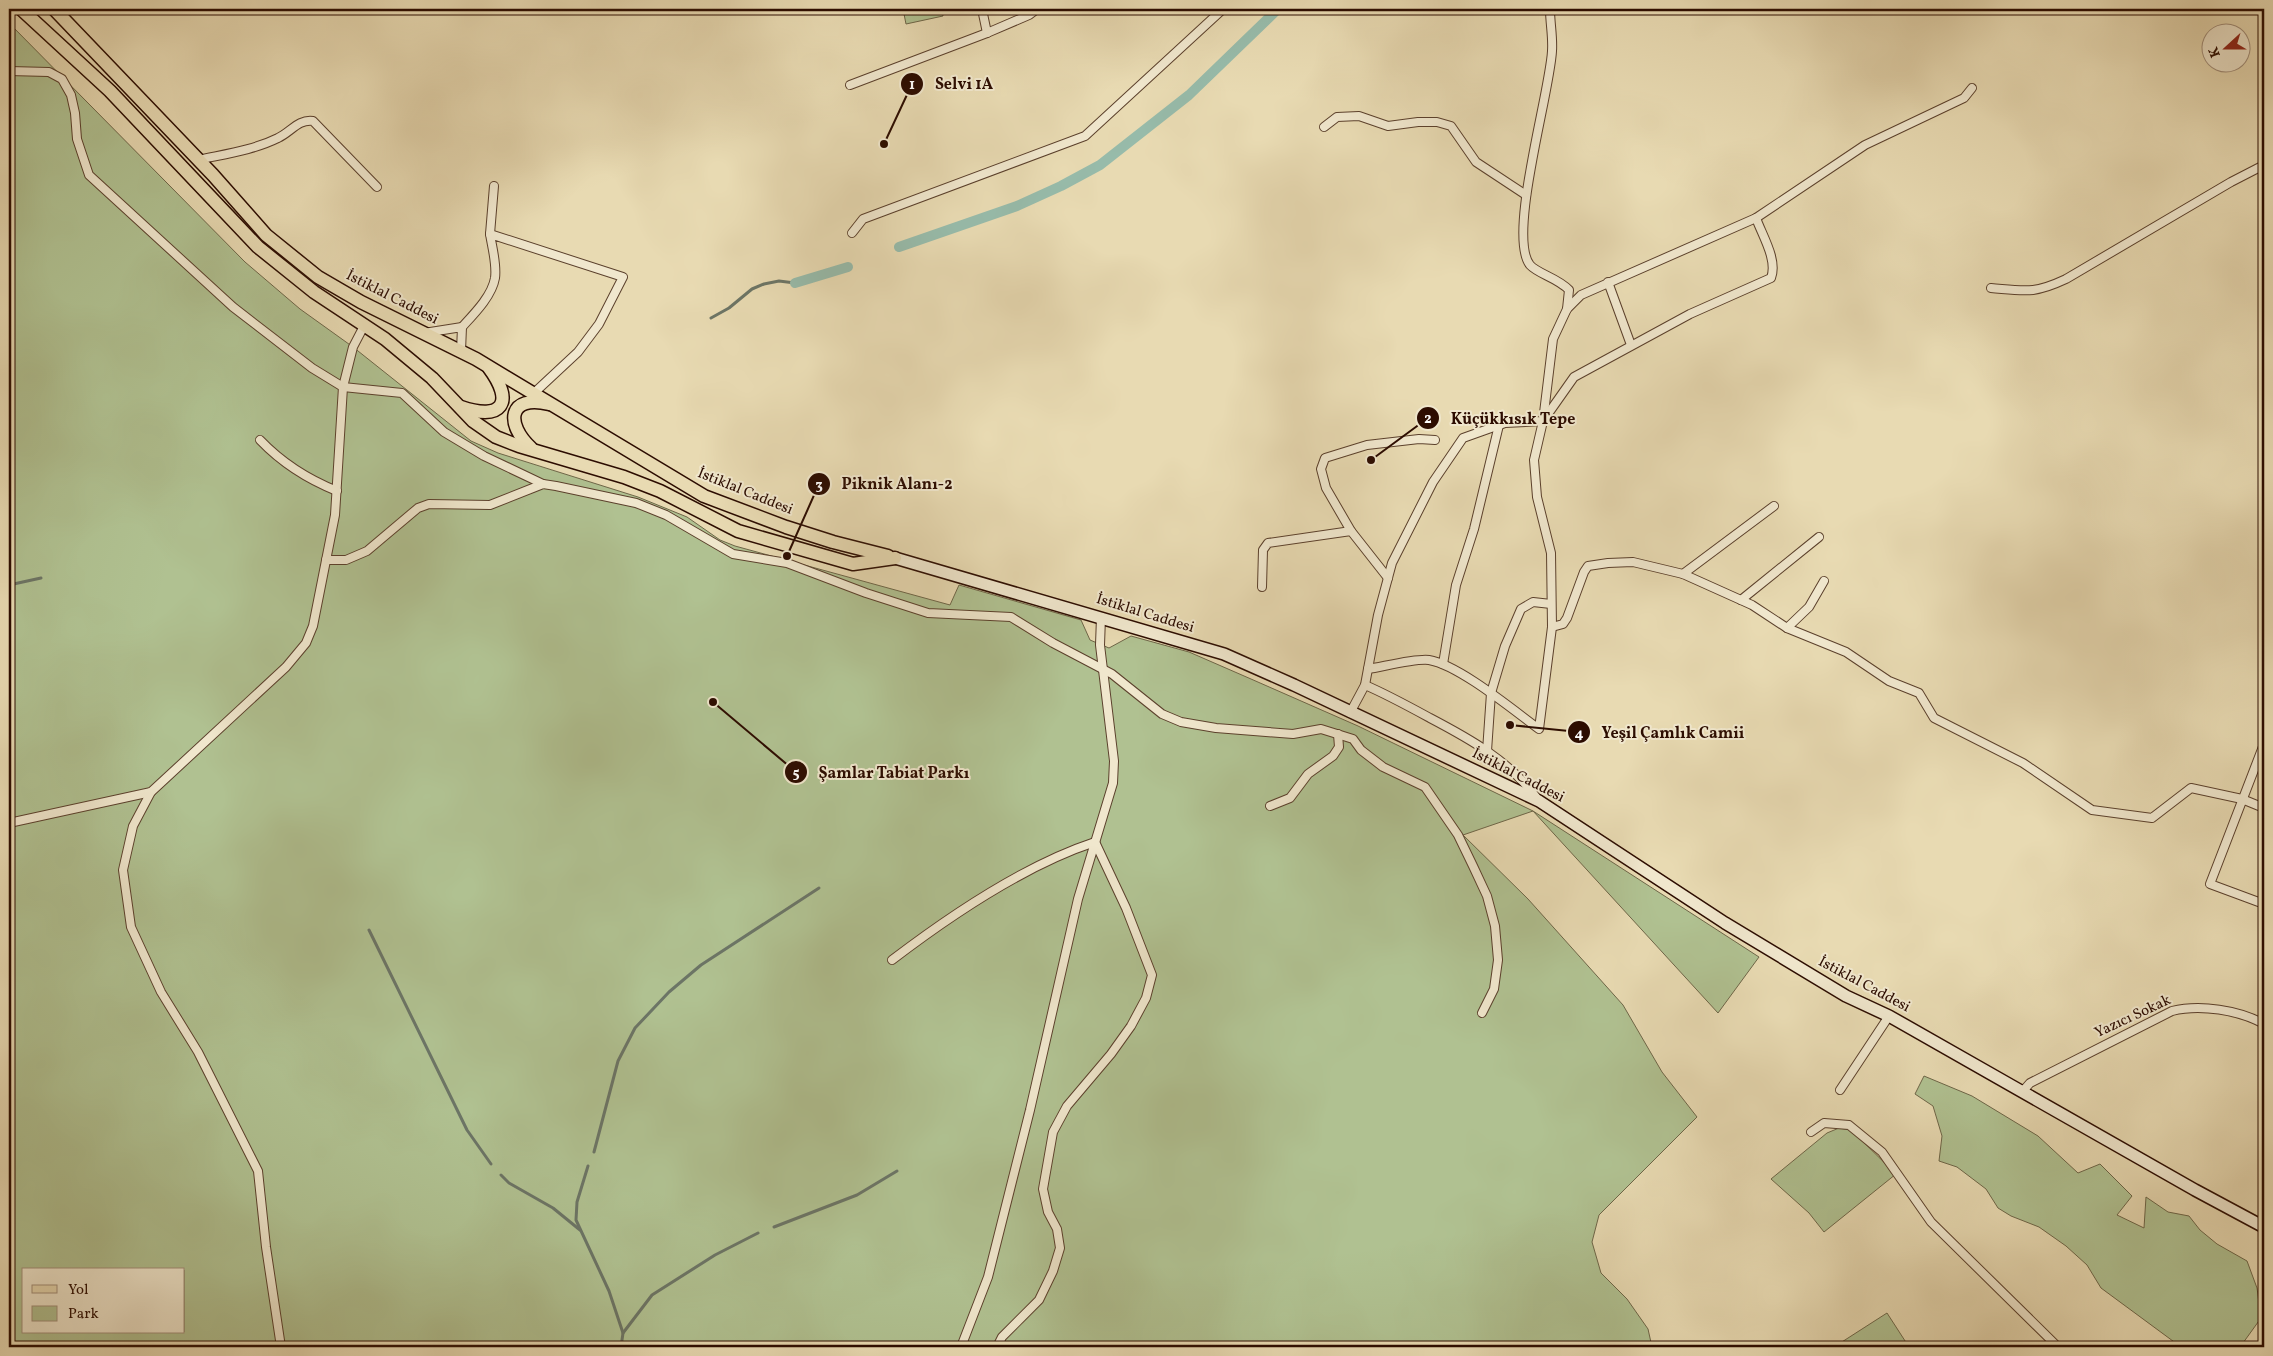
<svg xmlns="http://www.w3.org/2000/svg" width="2273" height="1356" font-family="Vollkorn,serif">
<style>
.green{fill:#b0c191;stroke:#6e6648;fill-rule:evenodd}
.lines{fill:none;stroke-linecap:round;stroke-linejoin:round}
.stream{stroke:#6c7566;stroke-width:3}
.canal{stroke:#97bbaa;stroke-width:10}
.street-casing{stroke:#5b402c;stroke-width:10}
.secondary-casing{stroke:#2c0c00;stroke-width:14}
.primary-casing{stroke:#2c0c00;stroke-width:15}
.street{stroke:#f0e7cd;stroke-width:8}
.secondary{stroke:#f0e7cd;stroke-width:11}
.primary{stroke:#e8dab2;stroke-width:12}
.labels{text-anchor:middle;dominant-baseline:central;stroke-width:4;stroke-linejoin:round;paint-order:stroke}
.street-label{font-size:15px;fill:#2c0c00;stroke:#f0e7cd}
.leader{fill:none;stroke:#2c0c00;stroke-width:2}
.callout-dot{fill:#2c0c00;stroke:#f0e7cd;stroke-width:2}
.mark-label{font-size:15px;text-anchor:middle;font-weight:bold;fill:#fff}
.callout-label{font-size:16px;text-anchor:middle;font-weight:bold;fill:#2c0c00;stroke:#f0e7cd;stroke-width:4;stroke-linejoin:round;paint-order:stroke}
</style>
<rect width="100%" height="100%" fill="#e8dab2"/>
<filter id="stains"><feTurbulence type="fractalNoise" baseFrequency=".004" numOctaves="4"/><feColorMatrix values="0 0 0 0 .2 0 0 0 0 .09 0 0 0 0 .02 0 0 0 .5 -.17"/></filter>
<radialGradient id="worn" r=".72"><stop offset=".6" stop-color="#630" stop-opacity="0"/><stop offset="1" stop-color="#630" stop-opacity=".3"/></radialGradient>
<g class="green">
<path d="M903 9H942L943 16 906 24Z"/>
<path d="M9 23 245 262 300 309 353 347 471 441 498 453 638 497 687 517 720 540 735 546 950 605 959 585 1081 620 1090 640 1109 648 1131 636 1189 652 1251 679 1358 726 1533 811 1759 957 1718 1013 1533 811 1463 835 1528 899 1623 1005 1662 1072 1697 1117 1599 1215 1592 1242 1601 1273 1627 1299 1648 1329 1652 1347H9ZM24 1270H184V1332H24Z"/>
<path d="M1924 1076 1972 1096 2038 1136 2078 1173 2100 1164 2132 1196 2117 1215 2144 1228 2146 1197 2168 1212 2189 1216 2200 1230 2217 1244 2247 1261 2257 1288 2261 1318 2243 1343 2237 1347H2181L2101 1288 2087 1265 2066 1246 2039 1227 2011 1216 1998 1208 1986 1189 1957 1167 1939 1161 1942 1136 1933 1106 1915 1094Z"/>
<path d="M1839 1128 1851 1130 1896 1174 1824 1232 1809 1213 1771 1179 1827 1133Z"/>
<path d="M1887 1313 1909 1347H1834Z"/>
</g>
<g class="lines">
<g class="stream">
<path d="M711 318 729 308 752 289 764 284 779 281 795 283"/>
<path d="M9 585 41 578"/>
<path d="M369 930 467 1130 491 1164"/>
<path d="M594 1152 618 1061 635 1028 669 992 701 965 819 888"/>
<path d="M588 1166 577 1202 576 1220 609 1291 623 1333 621 1347"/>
<path d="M501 1175 509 1183 553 1208 580 1230"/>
<path d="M774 1227 857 1195 897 1171"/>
<path d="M623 1333 652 1295 715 1255 758 1233"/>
</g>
<g class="canal">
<path d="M899 247 1017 206 1061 186 1100 165 1189 95 1278 9"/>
<path d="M795 283 848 267"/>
</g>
<defs>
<g id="street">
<path d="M982 9 987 33"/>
<path d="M1550 9C1550 23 1553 37 1552 51 1550 93 1507 236 1530 265 1538 274 1558 278 1569 290L1567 309"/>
<path d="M9 71 49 72 62 79 71 95 75 113 77 139 89 175 233 307 312 368 343 387 402 393 444 432 484 456 543 484"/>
<path d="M850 85 987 33 1029 15 1037 9"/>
<path d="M1324 127 1337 117 1359 116 1388 126 1418 122H1437L1451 126 1476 162 1526 195"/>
<path d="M198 160C225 154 254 150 278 138 291 132 298 119 313 121L377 187"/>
<path d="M852 233 863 219 1085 136 1223 9"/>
<path d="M490 234 494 186"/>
<path d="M1608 282 1631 345"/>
<path d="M1991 288C2026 291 2034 294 2066 279L2231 182 2264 165"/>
<path d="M462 327C474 314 492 296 495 278 497 264 492 247 490 234L623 277 599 324 578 352 534 393"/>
<path d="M424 333 462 327 461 351"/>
<path d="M260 440C282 463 307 479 337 491"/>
<path d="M1351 531 1326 488 1321 469 1325 458 1367 445 1419 439 1435 440"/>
<path d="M326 560H346L367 551 418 508 429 504 490 505 543 484 556 486 636 503 666 515 733 554 787 563 866 593 928 613 1011 617 1053 643 1112 674 1162 714 1181 722 1216 728 1293 734 1321 729 1353 739 1361 750 1383 767 1425 787 1458 835 1473 866 1487 896 1495 926 1498 960 1494 989 1482 1013"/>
<path d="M1683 574 1774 506"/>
<path d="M1262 587 1263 550 1268 543 1351 531 1388 578"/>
<path d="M1741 600 1819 537"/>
<path d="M1552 627 1563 624 1567 618 1584 572 1588 566 1608 563 1633 562 1683 574 1752 605 1787 628 1846 652 1889 681 1919 693 1934 718 2023 763 2092 810 2152 818 2191 788 2242 799 2264 808"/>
<path d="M1787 628 1809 607 1824 581"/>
<path d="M1443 664 1456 585 1474 529 1499 425"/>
<path d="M1368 669C1382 667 1416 658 1429 660 1459 665 1513 710 1539 729L1552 627 1551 553 1537 497 1534 460 1543 421 1553 339 1567 309 1581 295 1756 218 1865 145 1964 98 1972 88"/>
<path d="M1365 685C1388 695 1408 706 1430 718 1470 739 1508 760 1536 797"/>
<path d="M1350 713 1365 685 1378 615 1392 563 1433 482 1463 438 1505 423 1543 421 1574 377 1690 314 1771 278C1778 260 1762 235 1756 218"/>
<path d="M2264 744 2210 884 2264 904"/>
<path d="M1487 751 1491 693 1505 646 1521 609 1533 602 1551 604"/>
<path d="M151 792 133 826 123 870 131 927 161 992 198 1052 258 1171 266 1247 281 1347"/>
<path d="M1270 806 1290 798 1308 774 1333 756 1339 747 1338 734"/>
<path d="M9 823 151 792 286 667 306 643 313 626 335 515 343 387 353 347 365 324"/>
<path d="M892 960C951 915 1025 865 1095 842L1126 908 1152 975 1146 998 1131 1026 1111 1054 1067 1106 1053 1132 1043 1189 1048 1212 1057 1229 1060 1248 1053 1271 1039 1300 1002 1337 997 1347"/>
<path d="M1840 1090 1889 1016"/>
<path d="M2022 1092 2030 1083 2172 1011C2200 1004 2239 1010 2264 1024"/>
<path d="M1811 1132 1824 1123 1849 1125 1882 1152 1931 1222 2058 1347"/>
<path d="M961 1347 988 1277 1030 1110 1078 899 1113 783 1114 761 1100 645 1101 617"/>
</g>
<path id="secondary" d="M895 558 1224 654 1294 685 1539 801 1725 923 1846 996 1889 1016 2195 1190 2264 1227"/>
<g id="primary">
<path d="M21 9 110 91 258 247 314 292 385 339 432 378 473 421 496 437 519 446 624 477 660 491 738 531 853 564 895 558"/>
<path d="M54 9 213 175 266 235 318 277 361 302 476 359 704 496 786 527 833 542 888 556"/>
<path d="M461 407C502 421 515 403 489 368"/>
<path d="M531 448C505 424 508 394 549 404"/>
</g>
</defs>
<use href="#street" class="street-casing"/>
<use href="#secondary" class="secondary-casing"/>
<use href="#primary" class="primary-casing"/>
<use href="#street" class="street"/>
<use href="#secondary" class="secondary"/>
<use href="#primary" class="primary"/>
</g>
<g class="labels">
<g class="street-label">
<text transform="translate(392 298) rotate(27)">İstiklal Caddesi</text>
<text transform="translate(745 492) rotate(22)">İstiklal Caddesi</text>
<text transform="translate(1145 614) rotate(17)">İstiklal Caddesi</text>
<text transform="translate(1518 776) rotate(27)">İstiklal Caddesi</text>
<text transform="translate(1864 985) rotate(28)">İstiklal Caddesi</text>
<text transform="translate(2133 1017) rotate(-25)">Yazıcı Sokak</text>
</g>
</g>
<path class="leader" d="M884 144L912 84M1371 460L1428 418M787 556L819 484M1510 725L1579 732M713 702L796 772"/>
<g class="callout-dot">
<circle cx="884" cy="144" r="5"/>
<circle cx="1371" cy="460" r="5"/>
<circle cx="787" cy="556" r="5"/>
<circle cx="1510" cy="725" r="5"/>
<circle cx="713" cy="702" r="5"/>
<circle cx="912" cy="84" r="12"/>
<circle cx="1428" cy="418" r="12"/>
<circle cx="819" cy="484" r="12"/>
<circle cx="1579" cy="732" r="12"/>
<circle cx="796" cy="772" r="12"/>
</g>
<g class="mark-label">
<text x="912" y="89">1</text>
<text x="1428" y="423">2</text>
<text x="819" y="489">3</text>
<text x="1579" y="738">4</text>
<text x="796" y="777">5</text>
</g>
<g class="callout-label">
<text x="964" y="89">Selvi 1A</text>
<text x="1513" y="424">Küçükkısık Tepe</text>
<text x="897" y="489">Piknik Alanı-2</text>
<text x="1673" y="738">Yeşil Çamlık Camii</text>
<text x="894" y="778">Şamlar Tabiat Parkı</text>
</g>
<rect width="2273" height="1356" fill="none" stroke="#e8dab2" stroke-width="30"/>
<rect x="10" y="10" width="2253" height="1336" fill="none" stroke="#2c0c00" stroke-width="2.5"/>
<rect x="15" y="15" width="2243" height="1326" fill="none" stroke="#2c0c00"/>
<rect x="22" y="1268" width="162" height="65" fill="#f0e7cd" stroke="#a28f7b"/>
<rect x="32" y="1285" width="25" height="8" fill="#e8dab2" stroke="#a28f7b"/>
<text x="68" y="1294" font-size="15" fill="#2c0c00">Yol</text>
<rect x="32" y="1306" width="25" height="15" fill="#b0c191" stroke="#a28f7b"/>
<text x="68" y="1318" font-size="15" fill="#2c0c00">Park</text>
<g transform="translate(2226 48) rotate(249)"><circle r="24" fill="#f0e7cd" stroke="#a28f7b"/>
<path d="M0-4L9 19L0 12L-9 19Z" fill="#8f2418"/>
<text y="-8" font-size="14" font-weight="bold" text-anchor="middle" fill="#2c0c00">K</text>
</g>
<rect width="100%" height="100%" filter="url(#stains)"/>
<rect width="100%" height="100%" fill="url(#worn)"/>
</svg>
